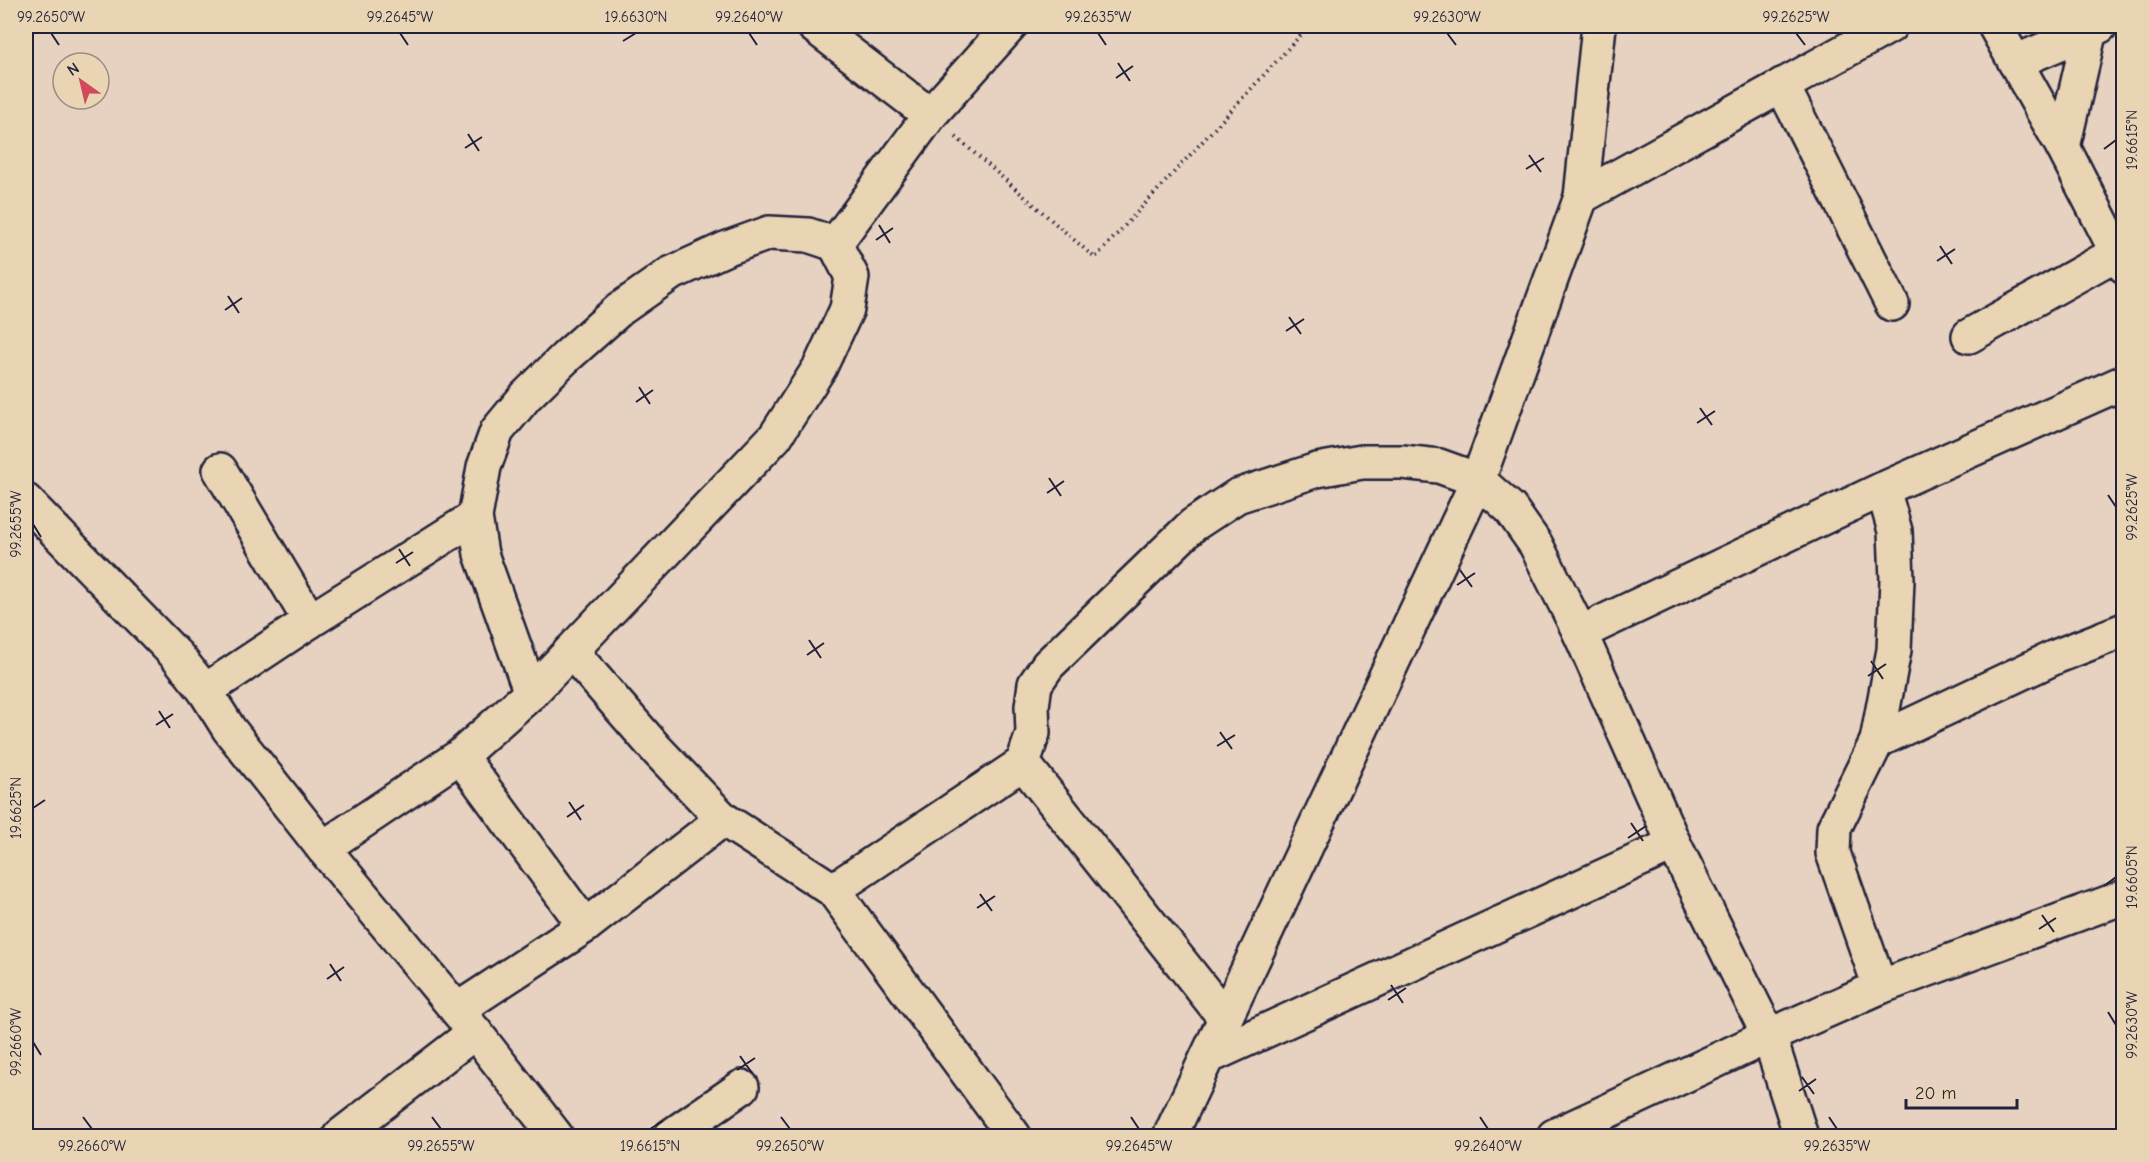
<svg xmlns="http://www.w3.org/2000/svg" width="2149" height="1162" font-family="'Comic Neue',sans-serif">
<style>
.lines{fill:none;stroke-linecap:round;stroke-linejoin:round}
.street-casing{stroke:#22223b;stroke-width:38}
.path{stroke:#22223b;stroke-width:4;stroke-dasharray:1.5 4.5;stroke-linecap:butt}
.street{stroke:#e9d5b4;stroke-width:33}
.ticks{fill:none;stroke:#22223b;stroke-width:2}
.neatline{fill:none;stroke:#22223b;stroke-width:2}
.ticks-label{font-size:15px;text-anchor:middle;fill:#22223b}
</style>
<rect width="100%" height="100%" fill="#e7d1c0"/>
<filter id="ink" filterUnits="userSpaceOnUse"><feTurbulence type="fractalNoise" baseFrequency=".0167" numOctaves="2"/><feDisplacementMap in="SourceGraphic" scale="12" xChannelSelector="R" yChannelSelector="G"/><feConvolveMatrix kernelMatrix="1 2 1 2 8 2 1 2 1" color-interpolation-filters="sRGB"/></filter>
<g filter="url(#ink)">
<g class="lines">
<defs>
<g id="street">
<path d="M814 26 930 115"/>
<path d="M1995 26 2063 147 2124 266"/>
<path d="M2015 62 2100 26"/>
<path d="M1782 85 1892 304"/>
<path d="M2063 147 2090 30"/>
<path d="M1581 197 1890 26"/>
<path d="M1969 336 2124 249"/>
<path d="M220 470 310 621"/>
<path d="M26 501 178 657 205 691 229 729 323 848 475 1032 556 1136"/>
<path d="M1580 633 1883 489 2124 382"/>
<path d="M571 651 657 750 723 819 833 890 1014 1136"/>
<path d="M205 691 310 621 475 517"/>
<path d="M531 693 481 554 475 517 484 467 497 431 526 396 566 357 620 309 670 274 725 249 769 233 808 235 835 244 930 115 1010 26"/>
<path d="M1877 741 2055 657 2124 630"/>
<path d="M460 756 585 926"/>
<path d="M1023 763 1225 1018"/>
<path d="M323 848 460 756 531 693 775 437 820 367 847 309 852 277 835 244"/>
<path d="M833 890 1023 763 1033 733 1032 706 1035 684 1048 665 1193 525 1237 496 1317 470 1362 462H1402L1439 466 1478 480 1510 508 1536 545 1580 633 1674 844 1769 1036 1801 1136"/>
<path d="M1880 987 1833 853 1834 828 1877 741 1894 650 1897 580 1895 531 1883 489"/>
<path d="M457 1010 585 926 723 819"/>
<path d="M1208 1057 1674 844"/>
<path d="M340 1136 475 1032"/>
<path d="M671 1136 742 1087"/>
<path d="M1170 1136 1478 480 1581 197 1599 26"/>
<path d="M1554 1136 1769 1036 1880 987 2124 897"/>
</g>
</defs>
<use href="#street" class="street-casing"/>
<path class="path" d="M956 137 1095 258 1309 26"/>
<use href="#street" class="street"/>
</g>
</g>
<path class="ticks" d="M51 33 59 45M400 33 408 45M749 33 757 45M1098 33 1106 45M1447 33 1456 45M1796 33 1805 45M623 41 636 33M1118 63 1130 81M1116 78 1133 66M468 134 479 151M465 148 482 137M2104 149 2116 140M1529 155 1541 172M1526 169 1544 158M879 225 890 243M876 240 893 228M1940 246 1952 264M1937 261 1955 249M228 296 239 313M225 310 242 298M1289 317 1301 334M1286 331 1304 319M639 387 650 404M636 402 653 390M1700 408 1712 425M1697 423 1715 411M1049 478 1061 496M1047 493 1064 481M2108 495 2116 507M33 524 41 537M399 549 410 566M396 563 413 552M1460 570 1472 587M1457 585 1475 573M809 640 821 658M807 655 824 643M1871 661 1883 679M1868 676 1886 664M159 711 170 728M156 725 173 714M1220 732 1232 749M1217 746 1235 735M569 802 581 820M33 808 45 800M567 817 584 805M1631 823 1643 841M1628 838 1646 826M2104 886 2116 877M980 894 992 911M977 908 995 896M2042 915 2054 932M2039 929 2056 918M330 964 341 981M327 979 344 967M1391 985 1403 1003M1388 1000 1406 988M2108 1012 2116 1025M33 1042 41 1055M740 1056 752 1073M737 1070 755 1058M1802 1077 1814 1094M1799 1091 1816 1079M83 1117 92 1129M432 1117 441 1129M781 1117 790 1129M1131 1117 1139 1129M1480 1117 1488 1129M1829 1117 1837 1129M650 1129 663 1121"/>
<rect width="2149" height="1162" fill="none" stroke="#e9d5b4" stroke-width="66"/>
<g transform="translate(81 81) rotate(326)"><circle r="28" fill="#e9d5b4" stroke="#998d84" stroke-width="1.5"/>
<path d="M0-4.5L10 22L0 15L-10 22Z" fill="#d1495b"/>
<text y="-9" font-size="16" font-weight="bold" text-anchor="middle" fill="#22223b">N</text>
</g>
<path d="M1906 1099v9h111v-9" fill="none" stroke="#22223b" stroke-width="3"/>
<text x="1915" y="1099" font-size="18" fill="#22223b" stroke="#e9d5b4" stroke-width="4.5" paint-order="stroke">20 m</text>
<rect x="33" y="33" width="2083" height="1096" class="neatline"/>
<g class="ticks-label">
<text x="51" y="22">99.2650°W</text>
<text x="400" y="22">99.2645°W</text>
<text x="636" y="22">19.6630°N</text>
<text x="749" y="22">99.2640°W</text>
<text x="1098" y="22">99.2635°W</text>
<text x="1447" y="22">99.2630°W</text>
<text x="1796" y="22">99.2625°W</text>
<text transform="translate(2132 140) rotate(-90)" y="5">19.6615°N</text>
<text transform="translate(2132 507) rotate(-90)" y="5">99.2625°W</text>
<text transform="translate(16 524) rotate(-90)" y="5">99.2655°W</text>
<text transform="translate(16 808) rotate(-90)" y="5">19.6625°N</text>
<text transform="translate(2132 877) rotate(-90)" y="5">19.6605°N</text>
<text transform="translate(2132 1025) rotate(-90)" y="5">99.2630°W</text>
<text transform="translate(16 1042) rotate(-90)" y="5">99.2660°W</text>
<text x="92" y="1151">99.2660°W</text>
<text x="441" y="1151">99.2655°W</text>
<text x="650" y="1151">19.6615°N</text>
<text x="790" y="1151">99.2650°W</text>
<text x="1139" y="1151">99.2645°W</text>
<text x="1488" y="1151">99.2640°W</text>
<text x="1837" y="1151">99.2635°W</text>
</g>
</svg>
